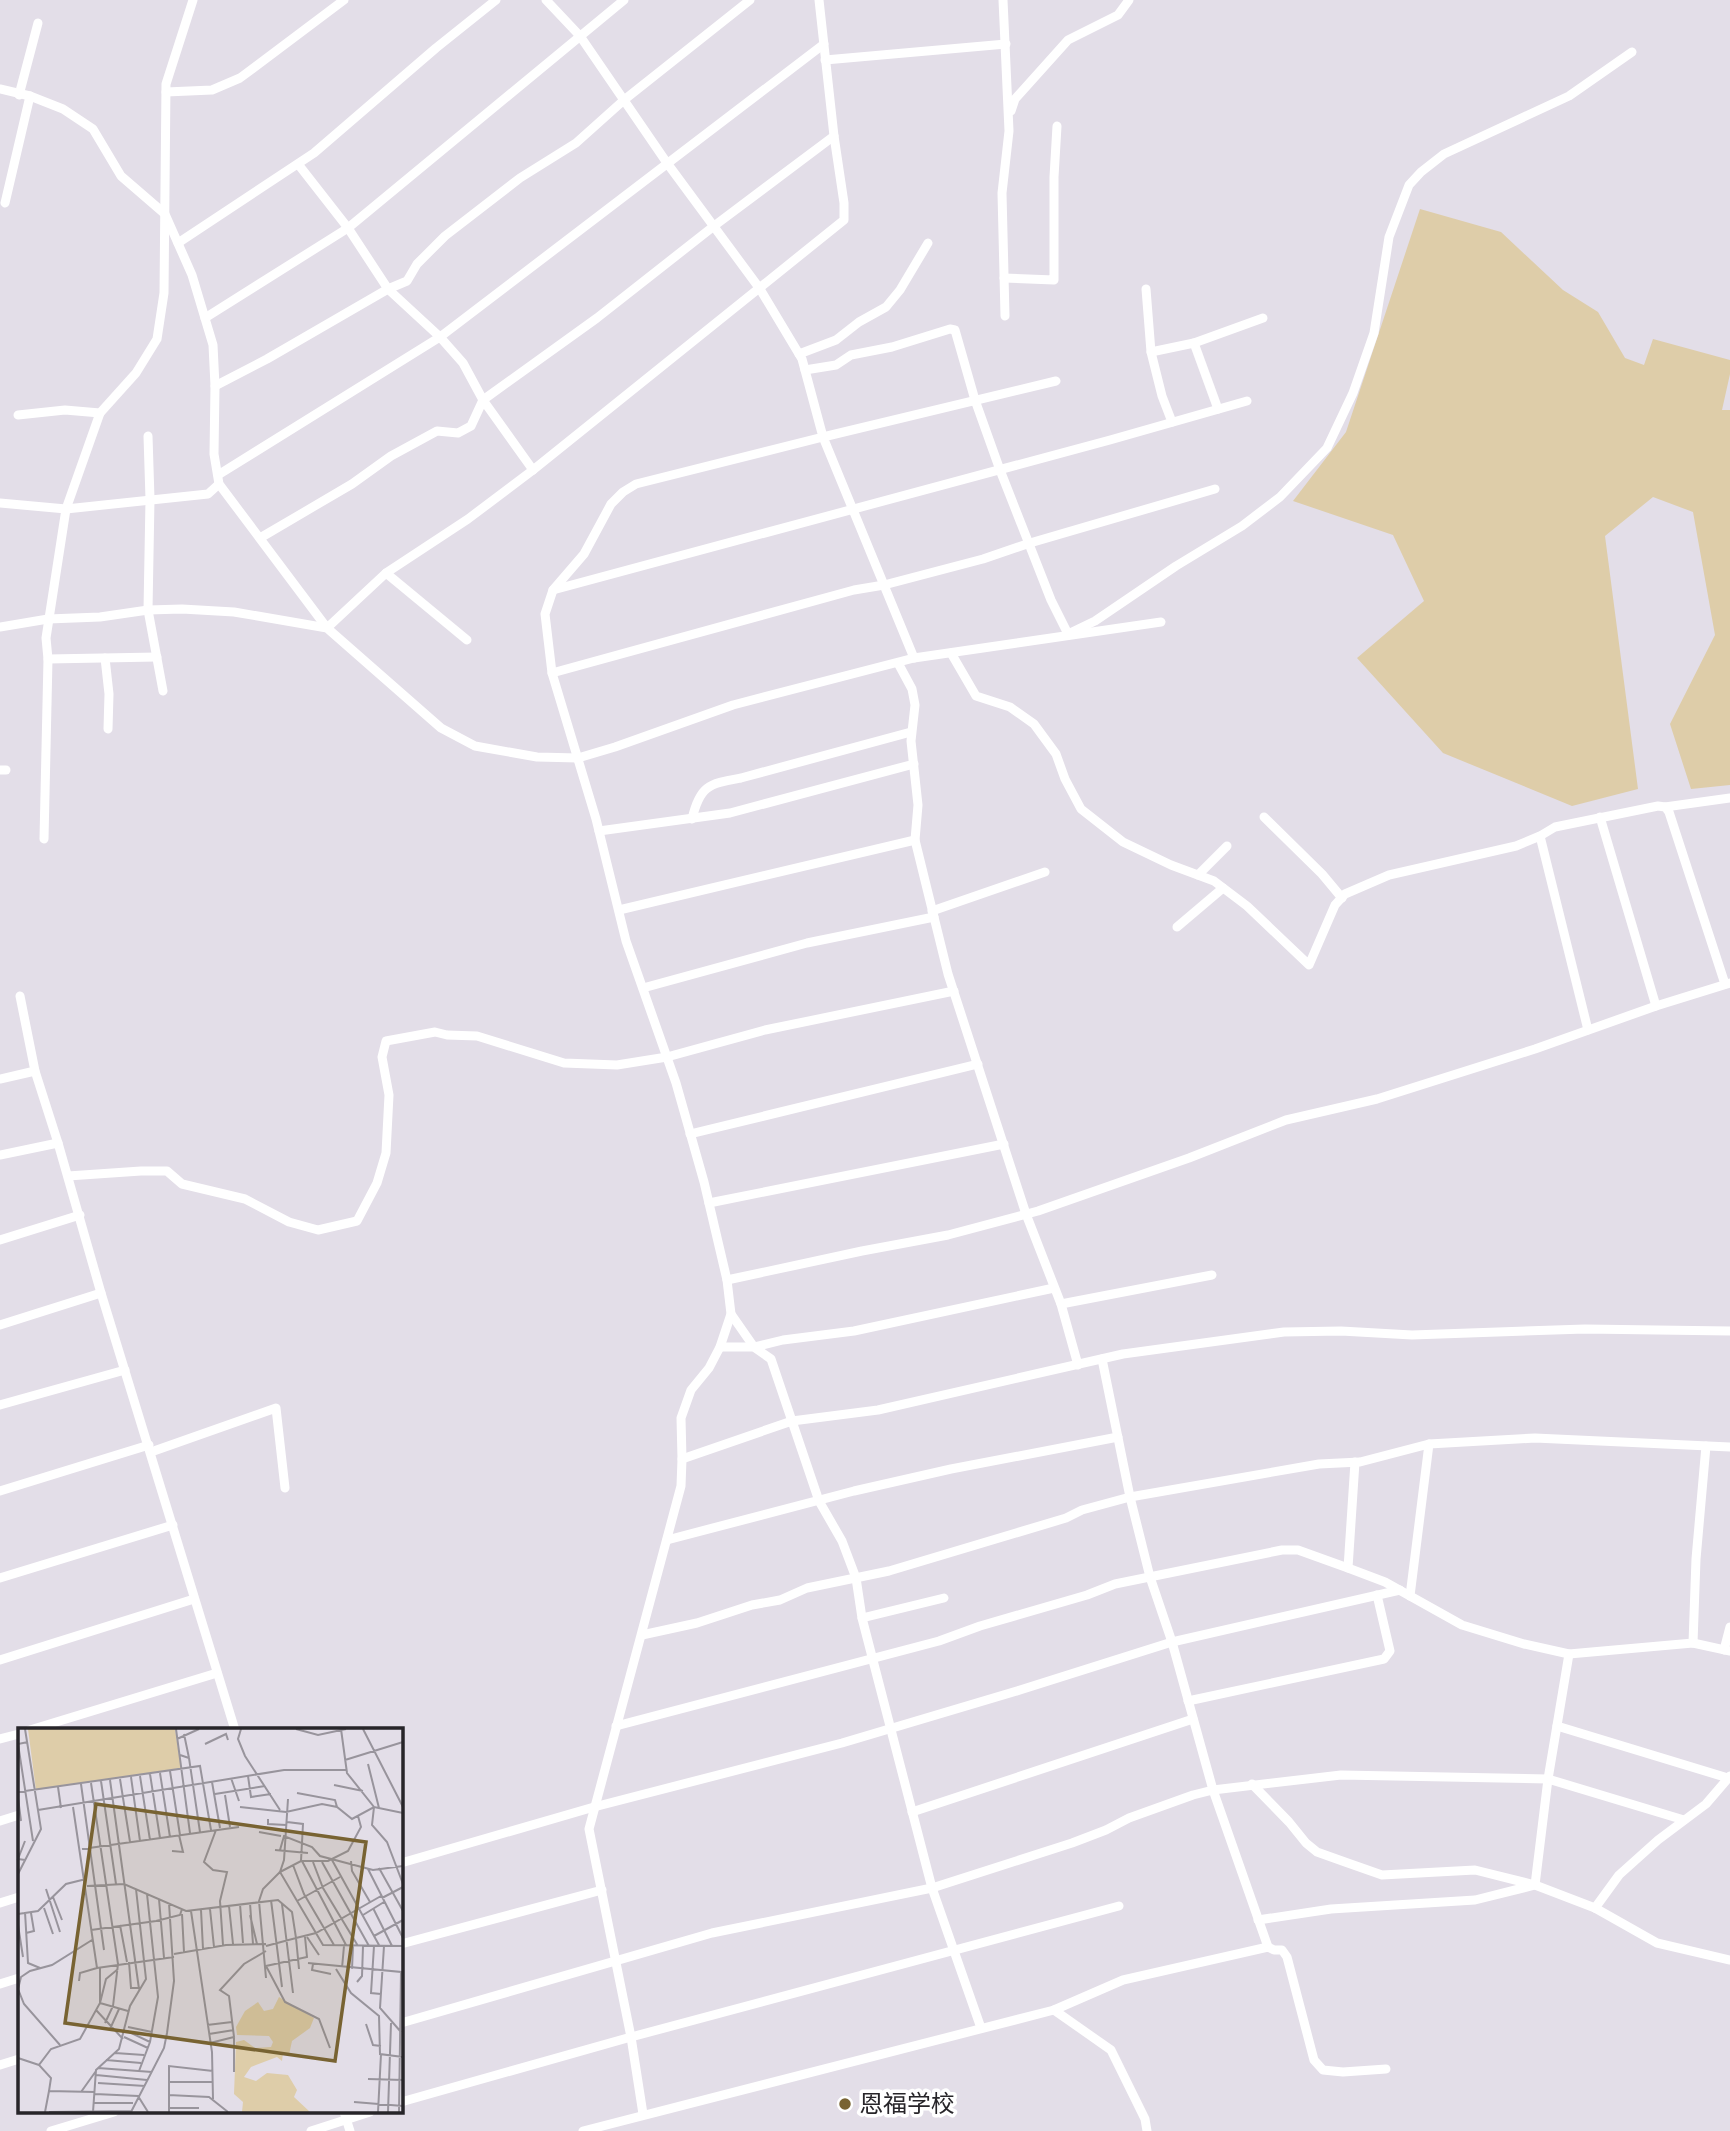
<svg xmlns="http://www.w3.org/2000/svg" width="1730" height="2131" font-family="'Work Sans','Noto Sans SC',sans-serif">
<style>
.green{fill:#decda9}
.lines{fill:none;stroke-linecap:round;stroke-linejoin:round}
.minor{stroke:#fff;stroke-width:9}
.poi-dot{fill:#786332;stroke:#fff;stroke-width:2.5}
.labels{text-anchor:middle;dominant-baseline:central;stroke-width:7;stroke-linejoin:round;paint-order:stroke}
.poi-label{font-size:24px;fill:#272529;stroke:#fff;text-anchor:start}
.inset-road{fill:none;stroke:#98949c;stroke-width:2}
.view{fill:#786332;fill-opacity:0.15;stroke:#786332;stroke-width:3.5}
.inset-edge{fill:none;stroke:#272529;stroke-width:3.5}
</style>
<rect width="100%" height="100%" fill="#e3dee8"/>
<path class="green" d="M1420 209 1501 232 1563 290 1598 312 1625 358 1644 365 1653 339 1730 360V374L1722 410H1730V785L1691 789 1670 724 1715 635 1693 512 1653 497 1605 536 1638 789 1572 806 1443 753 1357 658 1424 601 1393 535 1293 501 1346 432Z"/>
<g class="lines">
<g class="minor">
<path d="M546 0 580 36 667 163 760 289 802 359 823 437 636 484 623 492 611 504 584 554 553 590 545 614 552 673 596 819 626 941 676 1083 704 1182 727 1280 731 1314 720 1347 709 1368 691 1390 681 1418 682 1459 681 1486 589 1829 631 2037 643 2114"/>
<path d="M1003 0 1009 131 1002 193 1005 316"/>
<path d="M825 60 1006 44"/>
<path d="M0 89 30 96 63 109 93 129 121 176 165 214 192 275 213 345 215 386 214 454 219 484 327 628 386 573 468 519 533 470 844 220V203L834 136 819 0"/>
<path d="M166 92 212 90 240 78 344 0"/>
<path d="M19 95 38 23"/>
<path d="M1011 111 1015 99 1068 40 1118 15 1129 0"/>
<path d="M298 164 348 228 388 289 440 337 463 363 483 400 533 470"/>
<path d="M5 203 30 96"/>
<path d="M178 243 314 153 436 48 496 0"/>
<path d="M1004 278 1054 280V177L1057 126"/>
<path d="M1146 289 1151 352 1162 396 1172 422"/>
<path d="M205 318 348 228 624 0"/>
<path d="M1194 343 1218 409"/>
<path d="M1151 352 1194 343 1263 318"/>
<path d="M799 354 836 340 859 322 886 307 900 290 928 243"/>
<path d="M805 370 836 365 851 355 892 347 950 329 955 330 975 400 1000 470 1051 600 1068 634 1095 621 1176 566 1242 526 1280 497 1327 448 1353 393 1374 333 1389 237 1409 185 1421 172 1444 154 1569 96 1632 52"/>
<path d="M215 386 267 359 388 289 407 281 417 264 445 236 520 178 576 143 624 100 750 0"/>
<path d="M18 415 65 410 100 413"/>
<path d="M148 436 150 499 148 610 163 691"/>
<path d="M218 475 440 337 824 44"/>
<path d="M0 503 66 509 208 494 219 484"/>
<path d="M260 538 352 484 391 456 437 431 458 433 471 426 483 400 597 318 714 226 834 136"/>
<path d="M386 573 467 640"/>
<path d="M553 590 1110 440 1247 401"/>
<path d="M0 627 48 619 100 617 148 610 182 609 234 612 327 628 441 728 475 746 537 757 578 758 615 747 733 705 914 658 1161 622"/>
<path d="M951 653 976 696 1010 707 1034 724 1056 754 1065 779 1081 809 1123 842 1171 865 1214 881 1247 906 1309 965 1335 905 1345 894 1389 875 1516 846 1540 836 1555 827 1658 806 1665 807 1669 812 1725 984"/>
<path d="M157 657 48 659 46 638 66 509 100 413 136 373 157 339 164 293 166 84 193 0"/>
<path d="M105 658 109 694 108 729"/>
<path d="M914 658 823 437 1056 381"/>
<path d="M898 663 912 689 915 705 911 741 918 805 915 840 948 974 1026 1214 1061 1304 1078 1365"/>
<path d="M552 673 854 590 884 585 983 559 1030 543 1215 489"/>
<path d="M0 770H6"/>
<path d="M1665 807 1730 798"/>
<path d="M1264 817 1322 874 1342 898"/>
<path d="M1600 817 1656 1006"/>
<path d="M692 819C700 785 709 784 741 778L911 732"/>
<path d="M599 831 730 813 914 764"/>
<path d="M1540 836 1588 1030"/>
<path d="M44 839 48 659"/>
<path d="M1198 875 1227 846"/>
<path d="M619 910 915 840"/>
<path d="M932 911 1045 872"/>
<path d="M1177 927 1223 888"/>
<path d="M643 988 807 943 934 917"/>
<path d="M20 996 35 1071 58 1143 101 1293 235 1730"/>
<path d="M0 1079 35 1071"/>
<path d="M690 1134 978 1064"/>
<path d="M0 1155 58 1143"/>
<path d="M68 1176 141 1171H167L182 1184 245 1199 289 1222 318 1230 357 1221 377 1183 386 1153 389 1095 382 1057 386 1041 435 1032 447 1035 477 1036 564 1063 617 1065 667 1057 765 1030 954 991"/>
<path d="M709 1203 1004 1144"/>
<path d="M0 1240 80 1215"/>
<path d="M727 1280 862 1251 948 1235 1038 1211 1189 1158 1286 1120 1377 1099 1535 1049 1656 1006 1730 983"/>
<path d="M1061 1304 1212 1275"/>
<path d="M731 1314 754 1347 783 1340 854 1331 1054 1288"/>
<path d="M0 1325 101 1293"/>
<path d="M720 1347H754L771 1359 819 1501 842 1541 856 1578 862 1618 932 1888 981 2028"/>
<path d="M1102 1359 1130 1497 1150 1577 1172 1642 1213 1790 1268 1947"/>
<path d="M0 1405 125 1370"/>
<path d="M151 1452 276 1408 285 1488"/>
<path d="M682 1459 792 1421 878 1410 1123 1354 1284 1332 1341 1331 1412 1335 1585 1329 1730 1331"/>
<path d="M0 1491 149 1445"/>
<path d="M667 1540 854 1491 951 1469 1118 1437"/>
<path d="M1348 1568 1355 1462"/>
<path d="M0 1578 173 1525"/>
<path d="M1410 1596 1429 1444"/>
<path d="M862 1618 944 1598"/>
<path d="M642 1635 697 1623 752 1605 780 1600 807 1588 889 1571 1066 1518 1082 1510 1130 1497 1319 1464 1360 1462 1429 1444 1535 1438 1730 1447"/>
<path d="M1693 1643 1696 1559 1706 1446"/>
<path d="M1724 1650 1730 1627"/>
<path d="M0 1660 194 1599"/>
<path d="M1188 1701 1384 1659 1390 1651 1377 1595"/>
<path d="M616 1726 939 1641 980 1626 1087 1595 1115 1584 1282 1550H1298L1348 1568 1385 1582 1462 1625 1524 1644 1569 1654 1693 1643 1730 1651"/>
<path d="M1557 1726 1728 1778"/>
<path d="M30 1730 217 1673"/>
<path d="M0 1739 19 1734"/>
<path d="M1252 1784 1289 1822 1306 1843 1317 1852 1345 1862 1382 1875 1475 1870 1535 1885 1595 1908 1657 1943 1730 1960"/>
<path d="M912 1812 1193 1719"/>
<path d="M0 1821 19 1815"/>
<path d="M401 1863 594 1807 842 1743 1020 1690 1172 1642 1400 1590"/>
<path d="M0 1903 19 1897"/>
<path d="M1595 1908 1619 1875 1658 1840 1706 1804 1730 1776"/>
<path d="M1258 1920 1331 1909 1475 1900 1535 1885 1548 1779 1569 1654"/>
<path d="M401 1944 602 1890"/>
<path d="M0 1984 19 1978"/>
<path d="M1054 2010 1111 2050 1145 2119 1147 2131"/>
<path d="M401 2023 712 1933 932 1888 1072 1843 1106 1830 1129 1818 1193 1795 1213 1790 1341 1775 1548 1779 1684 1820"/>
<path d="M0 2065 19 2059"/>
<path d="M401 2102 631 2037 1119 1906"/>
<path d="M344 2112 350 2131"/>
<path d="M51 2131 114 2112"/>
<path d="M311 2131 370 2112"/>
<path d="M583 2131 1054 2010 1123 1980 1268 1947 1274 1950H1282L1287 1957 1314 2060 1323 2070 1343 2072 1386 2069"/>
</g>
</g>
<circle class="poi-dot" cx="845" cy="2104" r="7"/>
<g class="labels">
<g class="poi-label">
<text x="859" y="2104">恩福学校</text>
</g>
</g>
<g transform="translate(18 1728)">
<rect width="385" height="385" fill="#e3dee8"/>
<path d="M10 1H157L163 40 18 62ZM261 269 296 290 292 300 274 313 271 327 265 325 264 333 259 329 233 339 226 349 238 353 249 345 270 347 279 362 276 369 292 384H224L225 374 216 366 218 314 226 312 237 320 253 319 255 314 251 308 219 307 218 299 227 283 240 274 246 283 255 281Z" fill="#decda9"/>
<path class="inset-road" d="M158 1 172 105M223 1 220 11 227 28 262 82M278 1 300 7 328 1M323 1 329 45 356 79 354 97 369 114 385 156M345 1 385 79M166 6 171 30M159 11 181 1M10 14 0 16 15 113M187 16 208 6 210 12M162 27 171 30 182 104M327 32 385 14M350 36 361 80M152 43 162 107M142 45 152 109M132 46 142 110M122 48 132 112M230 48 233 69 253 66M113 49 122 113M213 50 221 73M102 51 112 114M92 52 121 261M83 53 98 156M194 54 202 100M73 55 100 236 95 278 87 295M63 56 86 222M316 57 345 63M40 59 43 80M0 64 182 38 193 102M279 65 317 72 319 79M197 66 247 58M207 67 212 99M0 70 3 93M55 79 79 240 62 245 61 253M222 79 268 84 304 76 319 79 334 91 356 79 385 85M20 82 266 42H329M340 88 343 99 330 123 310 133H283L262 144 305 217 385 218M250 91V96L268 97M269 94 285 96 283 133M198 102 186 134 195 142 209 144 202 173 205 217M241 104 263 108M7 113 0 131 7 132M64 121 221 99M257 122 290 125M262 122 266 108 294 119 302 128 355 142 385 138M154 123 165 124 161 107M314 132 361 217M284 133 328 217M333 133 334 143 352 174M295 134 305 160 340 218M304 134 351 218M275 137 286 166 316 217M361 140 385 183M350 141 385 210M0 146 23 101 7 1M69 158 106 156 168 183 260 172 274 184 278 210 298 205 363 168M28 161 42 204M35 169 44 192M364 170 385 159M141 171 146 230M253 172 264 259M279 173 322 149M232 175 235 216M222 176 225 215M264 176 275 265M211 178 215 216M26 180 35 206M355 180 374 218M192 181 196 219M183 182 185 221M173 183 194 324 195 371M7 184 10 235 22 240M0 186 20 183 48 156 68 151M164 186 166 224M232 187 239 216M345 187 366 174M0 197 5 229M102 197 109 234M73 202 138 193 162 187 164 181M8 205 16 203 13 185M356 208 385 192M287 209 289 229 248 238 267 274 301 291 312 320M289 209 301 227M248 218 278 210 281 241M356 218 353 265 363 266M366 218 362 280 383 304M156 226 208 217 248 216M111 234 113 260H121M290 235 383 244 381 384M295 236 294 242 313 246M82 239V275L110 283M79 240 156 229M324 240 326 218M318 241 333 265 361 288 362 326 385 329M334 241 335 218M248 250 241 173 245 161 262 144 266 132 270 71M339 254 344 248 345 218M0 261 3 249 12 243 34 237 74 212M0 261 6 276 42 317M78 282 105 311M348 296 355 317 363 318M189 297 214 294M110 299 134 304M92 301 101 281M109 303 132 314M191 306 216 302M106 309 130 320M216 310V344M192 315 216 309 211 268 202 262 226 236 248 223M97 325 126 327M0 330 21 337M88 332 123 335M80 340 134 344M121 343 132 314 140 269 129 166M78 347 129 352M350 351 385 352M151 354H194M80 355 127 358M63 364 78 343M77 364 31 363 33 350 21 337 33 321 62 311 82 275 88 251 100 241M77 366 120 368 130 384M151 367V338L195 343M336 374 385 378M75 375H115M151 380H181M27 384 31 363M31 384 114 383M75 384 78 342 101 321 112 278 128 251 118 161M113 384 146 320 149 305 156 253 151 175M151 384V367L191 369 210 384M360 384 363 326M370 384 373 295"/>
<path class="view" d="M78 76 348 114 317 333 47 295Z"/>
<rect width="385" height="385" class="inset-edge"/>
</g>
</svg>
